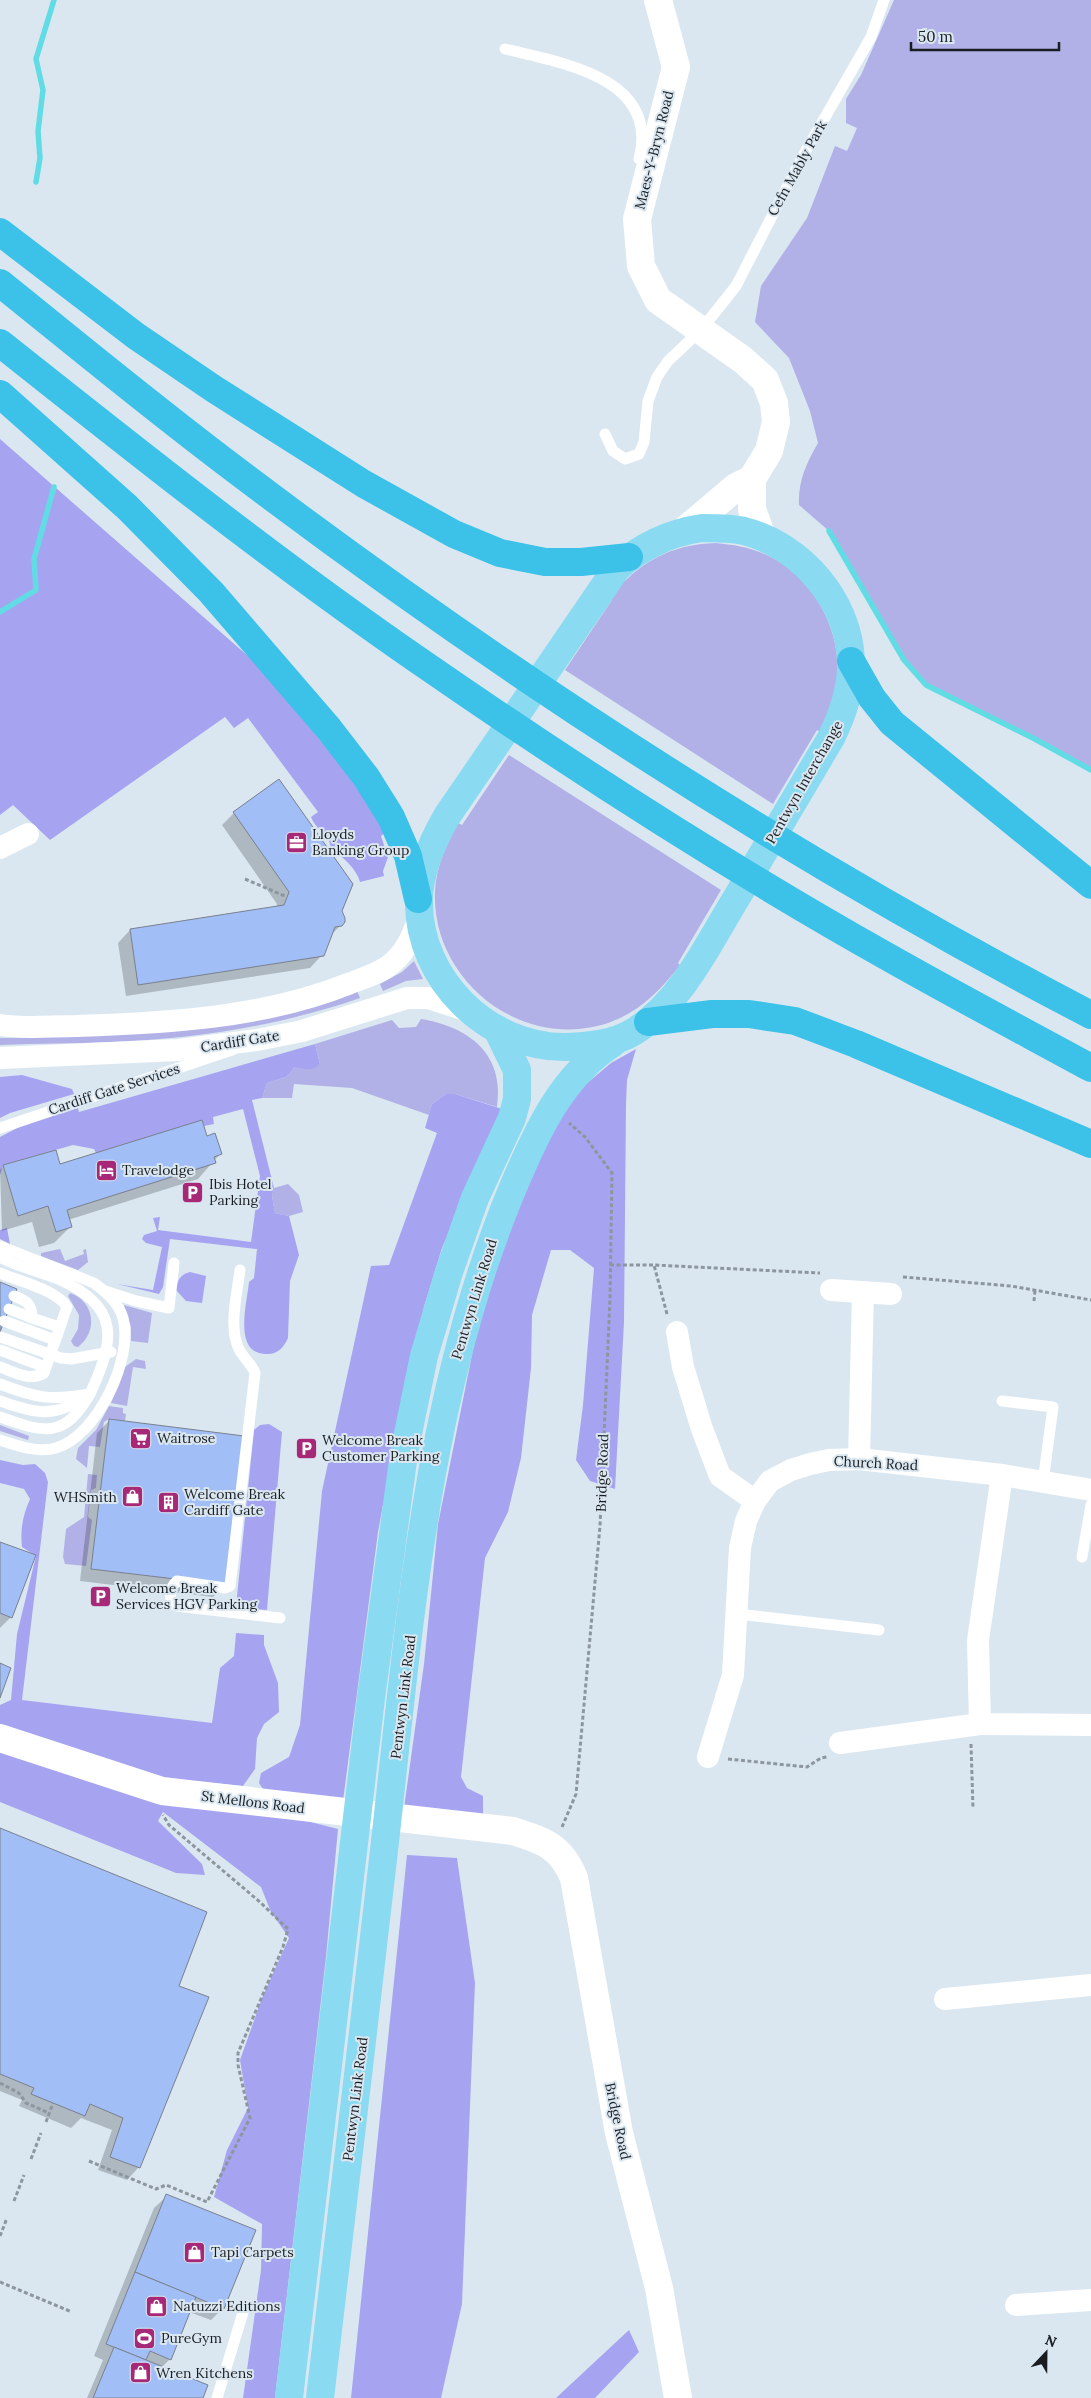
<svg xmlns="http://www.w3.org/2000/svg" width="1091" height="2398" font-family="Lora,serif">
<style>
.green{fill:#b1b1e7}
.forest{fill:#a6a4f0}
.shadow{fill:#0003}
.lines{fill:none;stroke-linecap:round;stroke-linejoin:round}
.stream{stroke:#62dce4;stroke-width:5.5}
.building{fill:#a1bef7;stroke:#7a808d}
.path{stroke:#8d969e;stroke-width:3;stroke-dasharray:4 2.5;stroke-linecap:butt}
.service{stroke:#fff;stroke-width:11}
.minor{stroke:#fff;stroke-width:22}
.tertiary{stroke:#fff;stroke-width:28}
.secondary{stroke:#fff;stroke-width:28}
.primary{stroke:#8adaf1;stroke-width:28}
.motorway{stroke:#3cc1e8;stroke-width:28}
.labels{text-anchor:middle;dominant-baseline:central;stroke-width:4;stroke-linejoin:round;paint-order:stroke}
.street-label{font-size:14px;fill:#191d21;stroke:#dae7f1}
.poi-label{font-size:14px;fill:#191d21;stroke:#dae7f1;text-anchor:start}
</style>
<rect width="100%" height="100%" fill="#dae7f1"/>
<g class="green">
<path d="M894 0H1091V770L1033 738 926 685 904 660 829 531 799 505C798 481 806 464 818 443L810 411 789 358 755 322 761 286 807 218 835 146 847 151 857 128 846 123V99L861 75Z"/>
<path d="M716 543C737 545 759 549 778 561 820 587 847 643 835 693 832 706 825 719 820 732L817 730 773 804 565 670 612 600 610 598C637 563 671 544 716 543Z"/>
<path d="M509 755 721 890 678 963 680 965C658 994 633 1018 597 1026 513 1046 431 975 435 891 436 866 447 844 458 823L462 825Z"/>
<path d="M414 961 423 979 406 981 383 991 380 984 402 972Z"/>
<path d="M357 991 360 998C279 1026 196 1039 110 1042 73 1044 37 1043 0 1045V1038H34Z"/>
<path d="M421 1019C470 1027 505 1055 497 1107L455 1094H446L432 1104 429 1115 352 1088 294 1084 292 1098H262L267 1083 286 1077 295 1067 320 1064 315 1044 392 1020 399 1028 416 1027Z"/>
<path d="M288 1184 299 1195 303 1212 289 1216 275 1213 272 1196 274 1188Z"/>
<path d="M60 1249 65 1261 84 1254 83 1250 86 1249 88 1262 78 1270 41 1256V1253Z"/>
<path d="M70 1293C94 1301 99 1331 78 1347L74 1346 71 1341 78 1329 79 1315 68 1296Z"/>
<path d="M124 1305 152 1313 148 1343 131 1341V1327Z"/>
<path d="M136 1359 145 1361 146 1369 133 1367 127 1406 111 1403 125 1367Z"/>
<path d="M109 1406 123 1408V1413L126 1414 125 1421 109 1419 104 1422 100 1447 89 1446 87 1468 76 1459 78 1448 96 1430Z"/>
<path d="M0 1425 29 1436 28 1440 0 1431Z"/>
<path d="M88 1474 97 1475 96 1488 91 1490 88 1517 92 1520 86 1566 65 1564 63 1557 66 1529 84 1517Z"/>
</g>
<g class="forest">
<path d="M0 439 257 664 360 788 386 832 381 836 388 857 383 871 384 876 360 882C357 869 343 858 333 849 330 847 330 842 328 839 322 831 315 827 311 817L318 812 248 718 234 728 225 717 50 840 13 805 0 815Z"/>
<path d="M315 1044 320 1064C311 1072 306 1069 295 1067L286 1077 267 1083 262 1098 252 1100 274 1188 272 1196 275 1213 289 1216 299 1255 290 1281 288 1338C284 1347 278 1354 268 1354 232 1356 247 1303 249 1282L254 1278 257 1249 170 1239 163 1287 159 1294 117 1284 153 1290 162 1247 146 1243 142 1239 144 1235 157 1231 153 1218 160 1217 158 1230 251 1242 260 1176 243 1109 213 1117 214 1124 204 1126 202 1121 96 1153 94 1149 73 1145 3 1165 0 1175V1137L23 1125 78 1108 79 1112Z"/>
<path d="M636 1049 627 1080 626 1105 624 1322 615 1489 590 1481 576 1460 583 1405 594 1268 570 1250H551L532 1315 531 1368 521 1458 508 1512 485 1558 461 1777 467 1788 483 1796V1815L404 1808 424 1664 438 1524 481 1310 500 1251 555 1125 580 1089 611 1063Z"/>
<path d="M22 1075 72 1089 74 1094 10 1113 0 1118V1077Z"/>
<path d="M446 1094H455L502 1109 442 1248 424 1307 402 1402 378 1532 343 1801 263 1789 259 1783 261 1773 289 1757 300 1725 322 1491 371 1266 389 1265 437 1133 425 1128 432 1104Z"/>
<path d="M7 1228 10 1244 0 1239V1230Z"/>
<path d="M190 1272 206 1276 202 1303 186 1301 176 1290C178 1280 179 1275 190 1272Z"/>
<path d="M269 1424 282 1432 267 1610 242 1608 238 1603 237 1596 254 1430 260 1425Z"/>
<path d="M0 1460 23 1465 35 1464 45 1473 48 1482 22 1700 212 1723 220 1668 234 1656 236 1633 264 1635V1645L278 1683 279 1712 264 1724 257 1738 255 1769 243 1786 152 1777 0 1733V1705L11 1700 17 1634 36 1556 22 1547C20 1529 23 1515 30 1499L24 1489 0 1483Z"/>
<path d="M0 1742 338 1829 326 1957 275 2398H243L261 2270 262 2224 214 2197 227 2150 248 2108 240 2060 262 1998 289 1938 271 1912 261 1887 163 1812 158 1821 202 1864 205 1875 176 1873 0 1802Z"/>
<path d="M407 1855 457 1858 475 1983 462 2304 441 2398H351Z"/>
<path d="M629 2330 639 2352 595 2398H556Z"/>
</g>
<g class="shadow">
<path d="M234 813 341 911V925L330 936 322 955 310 968 126 996 118 943 130 930 276 907 277 904 222 825Z"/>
<path d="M206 1137 220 1154 198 1179 68 1220 70 1227 54 1243 39 1247 32 1222 2 1231 0 1170 3 1166H59Z"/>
<path d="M109 1421 225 1585 213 1597 80 1581 97 1433Z"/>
<path d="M0 1543 11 1617 0 1628Z"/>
<path d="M0 1829 177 1986 139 2167 127 2180 98 2170 112 2130 81 2118 71 2128 19 2106 22 2100 0 2091Z"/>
<path d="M167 2196 223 2308 211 2320 189 2312 170 2359 161 2368 202 2398H87L103 2360 94 2356 154 2208Z"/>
</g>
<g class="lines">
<g class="stream">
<path d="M36 182 40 158 38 131 43 90 36 59 54 0"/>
<path d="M829 531 904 660 926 685 1033 738 1091 770"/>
<path d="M0 612 36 590 34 559 54 487"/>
</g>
</g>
<g class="building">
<path d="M279 779 353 884 342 911 345 918V922L342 926 335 927 324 956 138 985 130 929 284 905 289 892 233 812Z"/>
<path d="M202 1120 207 1136 215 1133 222 1154 214 1157 216 1163 67 1210 72 1227 56 1232 48 1206 18 1216 3 1165 56 1150 60 1164Z"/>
<path d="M0 1282 17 1289 0 1332Z"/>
<path d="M109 1419 244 1436 226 1585 91 1569Z"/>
<path d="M0 1542 36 1555 12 1618 0 1613Z"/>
<path d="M0 1663 11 1668 0 1698Z"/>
<path d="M0 1828 207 1912 179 1986 209 1997 140 2168 110 2157 123 2118 90 2104 85 2116 31 2094 34 2088 0 2074Z"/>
<path d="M166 2194 256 2230 224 2309 135 2272Z"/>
<path d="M135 2272 196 2297 171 2360 150 2351 146 2360 106 2344Z"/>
<path d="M114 2347 208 2385 203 2398H93Z"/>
</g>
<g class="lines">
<g class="path">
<path d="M245 879 287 897"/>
<path d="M610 1265H654"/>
<path d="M903 1277 1011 1286 1091 1300"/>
<path d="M1034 1301 1035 1290"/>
<path d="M667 1314 654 1265 820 1273"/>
<path d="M971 1744 973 1809"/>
<path d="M728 1759 807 1767 821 1758 827 1757"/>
<path d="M562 1827 576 1794 600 1526 610 1299 612 1173 585 1137 569 1123"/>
<path d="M0 2083 19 2093 26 2103 49 2113"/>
<path d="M46 2122 53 2103"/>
<path d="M31 2159 41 2133"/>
<path d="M89 2161 156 2189 166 2185 207 2202 250 2118 238 2065V2053L283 1947 288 1929 260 1902 169 1825 163 1815"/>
<path d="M14 2201 24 2175"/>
<path d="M0 2236 7 2218"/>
<path d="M0 2282 72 2312"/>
</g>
<g class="service">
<path d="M505 49C563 63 660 78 639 159"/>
<path d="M605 434 613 451 625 459 639 454 644 442 648 401 657 377 668 361 701 330 736 286 804 154 871 37 884 0"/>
<path d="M0 1128 232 1050"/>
<path d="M0 1246 94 1283C106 1292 118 1302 123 1318 134 1358 97 1436 56 1448 37 1453 18 1446 0 1440"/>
<path d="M0 1257C18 1267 39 1271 58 1279 121 1306 115 1340 90 1394 51 1401 36 1398 0 1384"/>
<path d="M240 1270C237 1294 229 1325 238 1347 242 1357 252 1364 255 1373L230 1586 225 1588 177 1581C169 1588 168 1599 176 1606L280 1618"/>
<path d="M0 1273C18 1281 57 1290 67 1307L44 1373C30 1382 14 1372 0 1367"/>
<path d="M105 1291 136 1301 169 1308 174 1263"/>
<path d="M14 1296C27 1301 32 1304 32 1318L59 1327"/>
<path d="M9 1309 32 1318"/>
<path d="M4 1321 55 1340"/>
<path d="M0 1337 61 1358 71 1359 111 1352"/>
<path d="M0 1350 45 1367"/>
<path d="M0 1401C35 1414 54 1418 86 1397"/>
<path d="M1002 1401 1053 1407 1043 1482"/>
<path d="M0 1417C44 1433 64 1439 90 1394"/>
<path d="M1082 1557 1091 1505"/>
<path d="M738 1614 879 1630"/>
<path d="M217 2398 245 2306"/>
</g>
<g class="minor">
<path d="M0 848 28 834"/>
<path d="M0 1025C25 1029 51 1026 76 1026 167 1023 263 1018 348 984 361 979 375 975 387 967 405 955 412 937 419 918"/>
<path d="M0 1058 178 1050 257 1040 302 1031 407 998H428L472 1012"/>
<path d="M831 1290 891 1294"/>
<path d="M677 1332 683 1367 702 1429 720 1476 755 1501"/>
<path d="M859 1459 863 1292"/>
<path d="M1002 1475 978 1640 980 1724 1091 1725"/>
<path d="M840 1743 980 1724"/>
<path d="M708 1757 733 1675 740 1548 746 1521 755 1501 770 1481 791 1470 810 1464 829 1460 859 1459 1002 1475 1091 1490"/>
<path d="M945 1999 1091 1985"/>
<path d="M1016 2305 1091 2300"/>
</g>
<g class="tertiary">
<path d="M658 0 676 67 637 219 641 266 658 300 743 360 765 380 774 403 776 422 769 451 752 479V509L762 537"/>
<path d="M684 531 736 487 752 479"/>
</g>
<path class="secondary" d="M0 1738 162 1791 513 1831C544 1841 561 1846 574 1878L619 2133 659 2288 678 2398"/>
<g class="primary">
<path d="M702 528C716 528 731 528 744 531 802 546 849 601 851 661 852 689 843 714 831 738 800 791 768 844 737 897 708 944 683 1000 635 1031 614 1044 590 1046 566 1047 488 1048 418 979 419 901 419 872 433 840 447 816L616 569C641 546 668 533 702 528Z"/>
<path d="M289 2398 371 1698 404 1453 424 1356 449 1272 475 1198 512 1118 517 1099V1070L497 1029"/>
<path d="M320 2398C341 2227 360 2056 380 1885 408 1650 421 1405 514 1185 537 1131 562 1076 613 1043"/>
</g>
<g class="motorway">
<path d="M0 232 136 336 214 389 364 484 454 534 500 553 545 562H581L629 557"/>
<path d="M0 283C82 349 164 417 249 480 514 680 797 862 1091 1015"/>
<path d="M0 343C136 451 272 559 415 658 568 764 726 866 888 957 955 995 1023 1031 1091 1068"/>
<path d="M0 394 127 507 211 592 329 729 366 777 391 817 408 856 418 899"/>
<path d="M851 661 872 698 892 723 1091 885"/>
<path d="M648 1022 712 1014H749L795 1021 856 1044 1091 1144"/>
</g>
</g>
<defs>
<symbol id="office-square" viewBox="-11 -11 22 22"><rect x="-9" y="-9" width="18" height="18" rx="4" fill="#a72877" stroke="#dae7f1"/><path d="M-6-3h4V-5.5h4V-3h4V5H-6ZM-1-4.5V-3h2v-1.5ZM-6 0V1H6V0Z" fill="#fff"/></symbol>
<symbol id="hotel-square" viewBox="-11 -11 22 22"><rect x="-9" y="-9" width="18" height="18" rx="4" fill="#a72877" stroke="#dae7f1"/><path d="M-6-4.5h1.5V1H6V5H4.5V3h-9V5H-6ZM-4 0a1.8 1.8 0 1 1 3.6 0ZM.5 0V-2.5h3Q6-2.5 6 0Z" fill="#fff"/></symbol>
<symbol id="parking-square" viewBox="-11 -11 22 22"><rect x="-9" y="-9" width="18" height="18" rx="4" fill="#a72877" stroke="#dae7f1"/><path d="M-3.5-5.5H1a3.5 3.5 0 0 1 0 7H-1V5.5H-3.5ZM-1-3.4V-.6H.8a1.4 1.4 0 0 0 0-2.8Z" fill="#fff"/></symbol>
<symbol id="supermarket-square" viewBox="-11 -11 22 22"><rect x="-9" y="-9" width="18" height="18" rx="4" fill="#a72877" stroke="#dae7f1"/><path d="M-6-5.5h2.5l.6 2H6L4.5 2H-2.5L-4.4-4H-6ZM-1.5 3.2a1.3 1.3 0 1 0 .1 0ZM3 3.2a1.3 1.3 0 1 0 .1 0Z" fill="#fff"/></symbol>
<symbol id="shop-square" viewBox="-11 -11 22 22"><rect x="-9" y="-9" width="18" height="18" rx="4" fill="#a72877" stroke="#dae7f1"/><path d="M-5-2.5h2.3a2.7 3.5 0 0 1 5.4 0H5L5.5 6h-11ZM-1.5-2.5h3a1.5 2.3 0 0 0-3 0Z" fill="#fff"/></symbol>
<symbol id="building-square" viewBox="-11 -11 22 22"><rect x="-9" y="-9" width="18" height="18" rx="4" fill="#a72877" stroke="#dae7f1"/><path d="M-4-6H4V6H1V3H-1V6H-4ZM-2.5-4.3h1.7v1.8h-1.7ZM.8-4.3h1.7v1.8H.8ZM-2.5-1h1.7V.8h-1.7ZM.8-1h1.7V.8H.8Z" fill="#fff"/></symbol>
<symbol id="stadium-square" viewBox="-11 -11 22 22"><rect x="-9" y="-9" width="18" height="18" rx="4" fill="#a72877" stroke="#dae7f1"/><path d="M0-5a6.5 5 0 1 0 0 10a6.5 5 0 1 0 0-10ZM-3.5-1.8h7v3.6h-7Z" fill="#fff"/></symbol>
</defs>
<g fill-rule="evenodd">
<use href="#office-square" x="284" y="830" width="25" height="25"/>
<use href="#hotel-square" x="94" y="1158" width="25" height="25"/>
<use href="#parking-square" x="180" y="1180" width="25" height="25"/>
<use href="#supermarket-square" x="128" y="1426" width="25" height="25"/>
<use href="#parking-square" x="294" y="1436" width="25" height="25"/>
<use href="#shop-square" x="120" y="1484" width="25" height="25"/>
<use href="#building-square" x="156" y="1490" width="25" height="25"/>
<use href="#parking-square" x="88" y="1584" width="25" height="25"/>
<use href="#shop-square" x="182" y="2240" width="25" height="25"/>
<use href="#shop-square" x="144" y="2294" width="25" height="25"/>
<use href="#stadium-square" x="132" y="2326" width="25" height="25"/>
<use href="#shop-square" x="128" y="2360" width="25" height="25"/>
</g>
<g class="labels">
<g class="street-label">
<text transform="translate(654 150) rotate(-76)">Maes-Y-Bryn Road</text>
<text transform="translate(797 168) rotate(-61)">Cefn Mably Park</text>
<text transform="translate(804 782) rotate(-60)">Pentwyn Interchange</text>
<text transform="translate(240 1041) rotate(-9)">Cardiff Gate</text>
<text transform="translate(114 1089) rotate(-18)">Cardiff Gate Services</text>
<text transform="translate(474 1299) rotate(-73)">Pentwyn Link Road</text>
<text transform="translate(876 1463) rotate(3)">Church Road</text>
<text transform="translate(602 1473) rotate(-88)">Bridge Road</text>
<text transform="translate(403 1697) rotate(-83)">Pentwyn Link Road</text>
<text transform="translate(253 1802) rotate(7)">St Mellons Road</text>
<text transform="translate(355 2099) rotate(-83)">Pentwyn Link Road</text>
<text transform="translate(618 2121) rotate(78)">Bridge Road</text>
</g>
<g class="poi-label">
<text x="312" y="834">Lloyds<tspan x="312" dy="16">Banking Group</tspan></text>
<text x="122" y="1170">Travelodge</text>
<text x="209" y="1184">Ibis Hotel<tspan x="209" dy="16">Parking</tspan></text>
<text x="157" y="1438">Waitrose</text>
<text x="322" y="1440">Welcome Break<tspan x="322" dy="16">Customer Parking</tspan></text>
<text x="184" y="1494">Welcome Break<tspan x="184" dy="16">Cardiff Gate</tspan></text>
<text x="117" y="1497" text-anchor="end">WHSmith</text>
<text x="116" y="1588">Welcome Break<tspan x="116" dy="16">Services HGV Parking</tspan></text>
<text x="211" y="2252">Tapi Carpets</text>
<text x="173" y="2306">Natuzzi Editions</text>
<text x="161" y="2338">PureGym</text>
<text x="156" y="2373">Wren Kitchens</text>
</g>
</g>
<g transform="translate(1046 2353) rotate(22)" stroke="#dae7f1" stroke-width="4" paint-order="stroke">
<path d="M0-4L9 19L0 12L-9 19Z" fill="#191d21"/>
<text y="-8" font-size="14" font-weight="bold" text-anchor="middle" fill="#191d21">N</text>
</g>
<path d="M911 42v8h148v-8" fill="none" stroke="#191d21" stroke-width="2.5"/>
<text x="918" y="42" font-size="15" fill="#191d21" stroke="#dae7f1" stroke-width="4" paint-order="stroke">50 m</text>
</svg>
